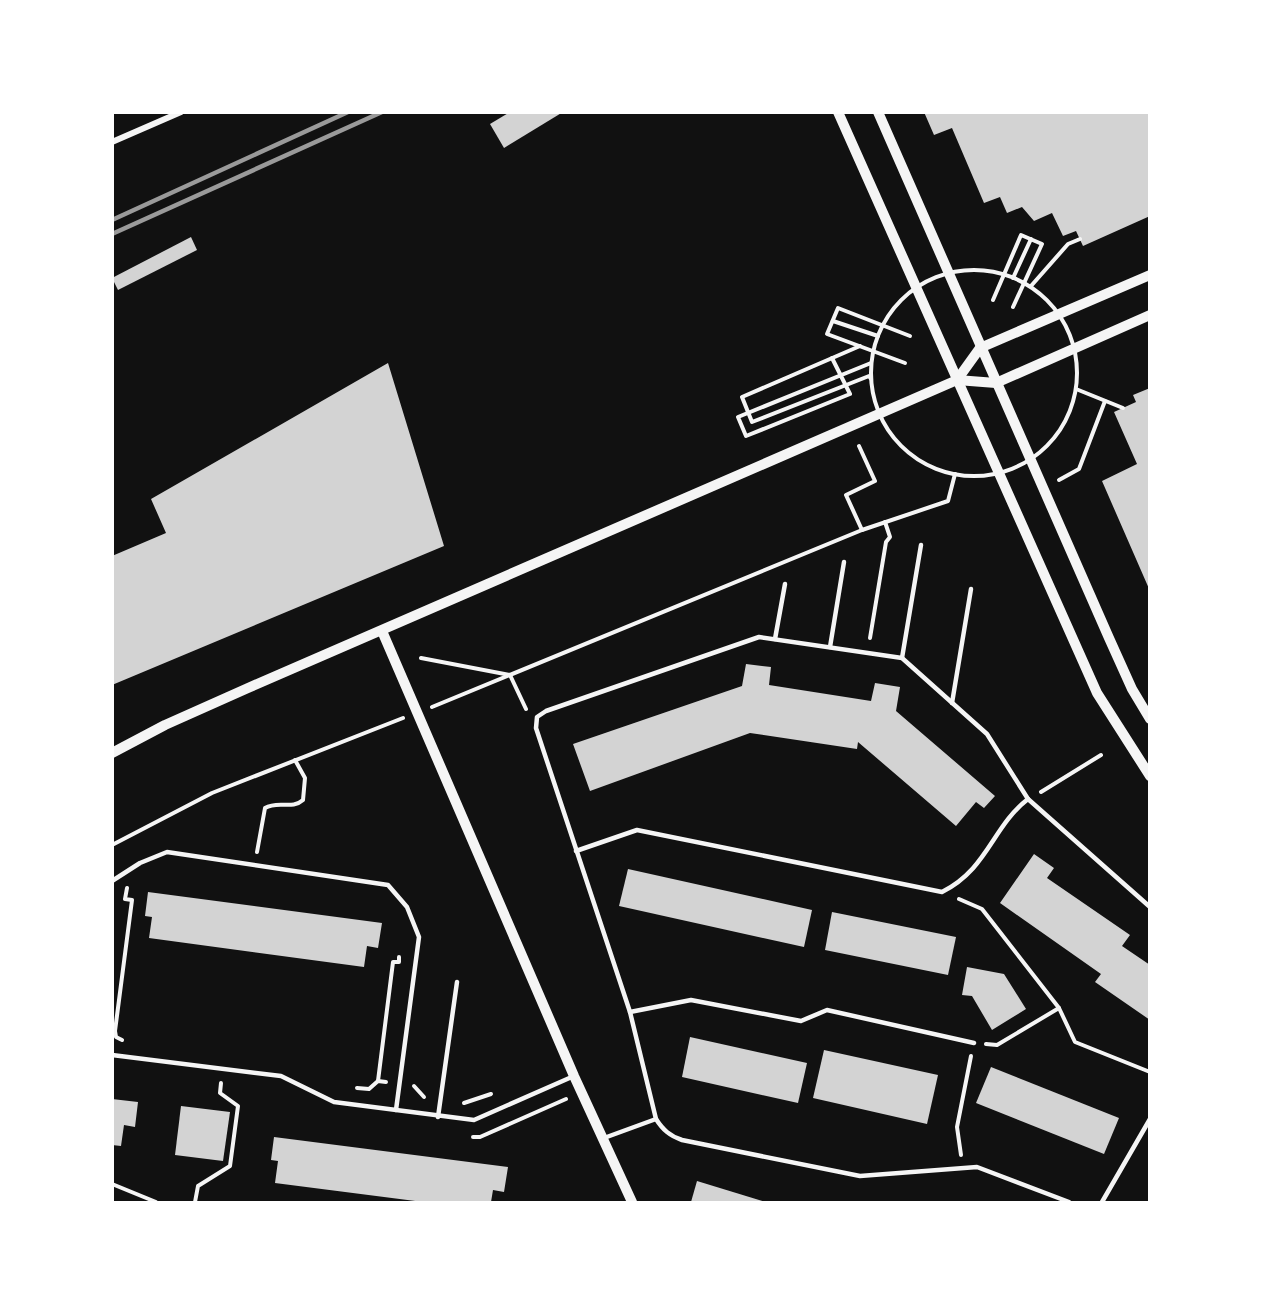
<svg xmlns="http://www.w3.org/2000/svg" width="1262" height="1315" font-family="'Varela Round',sans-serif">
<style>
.building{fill:#d3d3d3}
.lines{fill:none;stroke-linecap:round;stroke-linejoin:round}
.path{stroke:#f5f5f5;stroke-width:4}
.service{stroke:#f5f5f5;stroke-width:4.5}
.minor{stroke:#f5f5f5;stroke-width:6}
.tertiary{stroke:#f5f5f5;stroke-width:10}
.rail{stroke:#9a9a9a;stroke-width:4.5}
</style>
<rect width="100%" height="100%" fill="#111"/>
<g class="building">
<path d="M510 112H563L504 148 490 124Z"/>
<path d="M924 112H1150V216L1083 246 1076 231 1063 236 1052 213 1034 221 1022 207 1007 213 1000 197 984 203 952 128 934 135Z"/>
<path d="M191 237 197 250 118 290 112 278Z"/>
<path d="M388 363 444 546 112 685V556L166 533 151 499Z"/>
<path d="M1150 388V591L1102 481 1137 464 1114 412 1136 402 1133 395Z"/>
<path d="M746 664 771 667 769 685 871 701 875 683 900 687 896 711 995 796 984 808 976 802 956 826 858 742 857 749 750 733 590 791 573 744 742 686Z"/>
<path d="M1034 854 1054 868 1047 878 1130 935 1122 946 1150 965V1020L1095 982 1101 974 1000 903Z"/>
<path d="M628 869 812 910 804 947 619 906Z"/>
<path d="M148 892 382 923 378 948 367 946 364 967 149 938 152 917 145 916Z"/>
<path d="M832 912 956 937 948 975 825 950Z"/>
<path d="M967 967 1004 974 1026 1009 992 1030 972 996 962 995Z"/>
<path d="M690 1037 807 1063 798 1103 682 1077Z"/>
<path d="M824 1050 938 1075 927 1124 813 1098Z"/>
<path d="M991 1067 1119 1118 1104 1154 976 1103Z"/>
<path d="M112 1099 138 1102 135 1127 124 1125 121 1146 112 1145Z"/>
<path d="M181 1106 230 1112 223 1161 175 1155Z"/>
<path d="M274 1137 508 1167 504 1192 493 1190 491 1202H423L275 1183 278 1161 271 1160Z"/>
<path d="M697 1181 766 1202H691Z"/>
</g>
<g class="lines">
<g class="path">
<circle cx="974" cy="373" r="103"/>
<path d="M1013 278 1031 239"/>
<path d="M1031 286 1068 244 1080 239"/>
<path d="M993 300 1021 235 1042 244 1013 307"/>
<path d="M833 321 878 336"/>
<path d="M860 346 742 397 752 422 869 376 871 379"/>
<path d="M832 358 850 394 746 436 738 417 871 363"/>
<path d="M905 363 827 334 838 308 910 336"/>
<path d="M1076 389 1123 408"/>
<path d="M859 446 875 481 846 495 862 530"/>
<path d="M1059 480 1079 469 1105 401"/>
<path d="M870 638 886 542 890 537 885 522"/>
<path d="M421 658 510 675 526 709"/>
<path d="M432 707 862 530 948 501 955 474"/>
<path d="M1041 792 1101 755"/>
<path d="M112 845 212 793 403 718"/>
<path d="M257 852 265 808C278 800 292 810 303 800L305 778 295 760"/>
<path d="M959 899 982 909 1059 1008 1075 1042 1150 1072"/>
<path d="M122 1040 116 1037 115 1031 132 900 125 899 127 888"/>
<path d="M986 1044 997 1045 1059 1008"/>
<path d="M378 1081 393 962H399V957"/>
<path d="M414 1086 424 1097"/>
<path d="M357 1088 369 1089 378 1081 386 1082"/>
<path d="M464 1103 491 1094"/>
<path d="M473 1137H480L566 1099"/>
<path d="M961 1155 957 1127 971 1056"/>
<path d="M112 1184 156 1202"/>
<path d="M195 1202 198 1186 230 1166 238 1106 220 1093 221 1083"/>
</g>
<g class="service">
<path d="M775 639 785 584"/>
<path d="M830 647 844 562"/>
<path d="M902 658 921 545"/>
<path d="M952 703 971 589"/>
<path d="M576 851 637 830 942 892C988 869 992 827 1028 799"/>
<path d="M112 881 140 863 167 852 388 885 407 907 419 937 396 1110"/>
<path d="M630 1012 691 1000 801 1021 827 1010 974 1043"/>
<path d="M112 1055 281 1076 334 1102 474 1120 574 1076"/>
<path d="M438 1117 457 982"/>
<path d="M604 1138 656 1119"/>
<path d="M1069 1202 977 1167 860 1176 682 1140C670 1136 663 1130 656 1119L630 1012 536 728 537 717 546 711 759 637 902 658 987 734 1028 799 1150 907"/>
<path d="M1102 1202 1150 1119"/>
</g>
<path class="minor" d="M112 142 181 112"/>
<g class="tertiary">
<path d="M838 112 1097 693 1150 776"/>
<path d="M878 112 1109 638 1132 689 1150 719"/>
<path d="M957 380 980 348 1150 275"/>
<path d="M382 631 574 1076 632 1202"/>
<path d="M112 753 165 725 248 688 957 380 996 383 1150 315"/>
</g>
<g class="rail">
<path d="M112 220 348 112"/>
<path d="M112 234 382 112"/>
</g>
</g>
<rect width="1262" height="1315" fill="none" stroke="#ffffff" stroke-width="228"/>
</svg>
